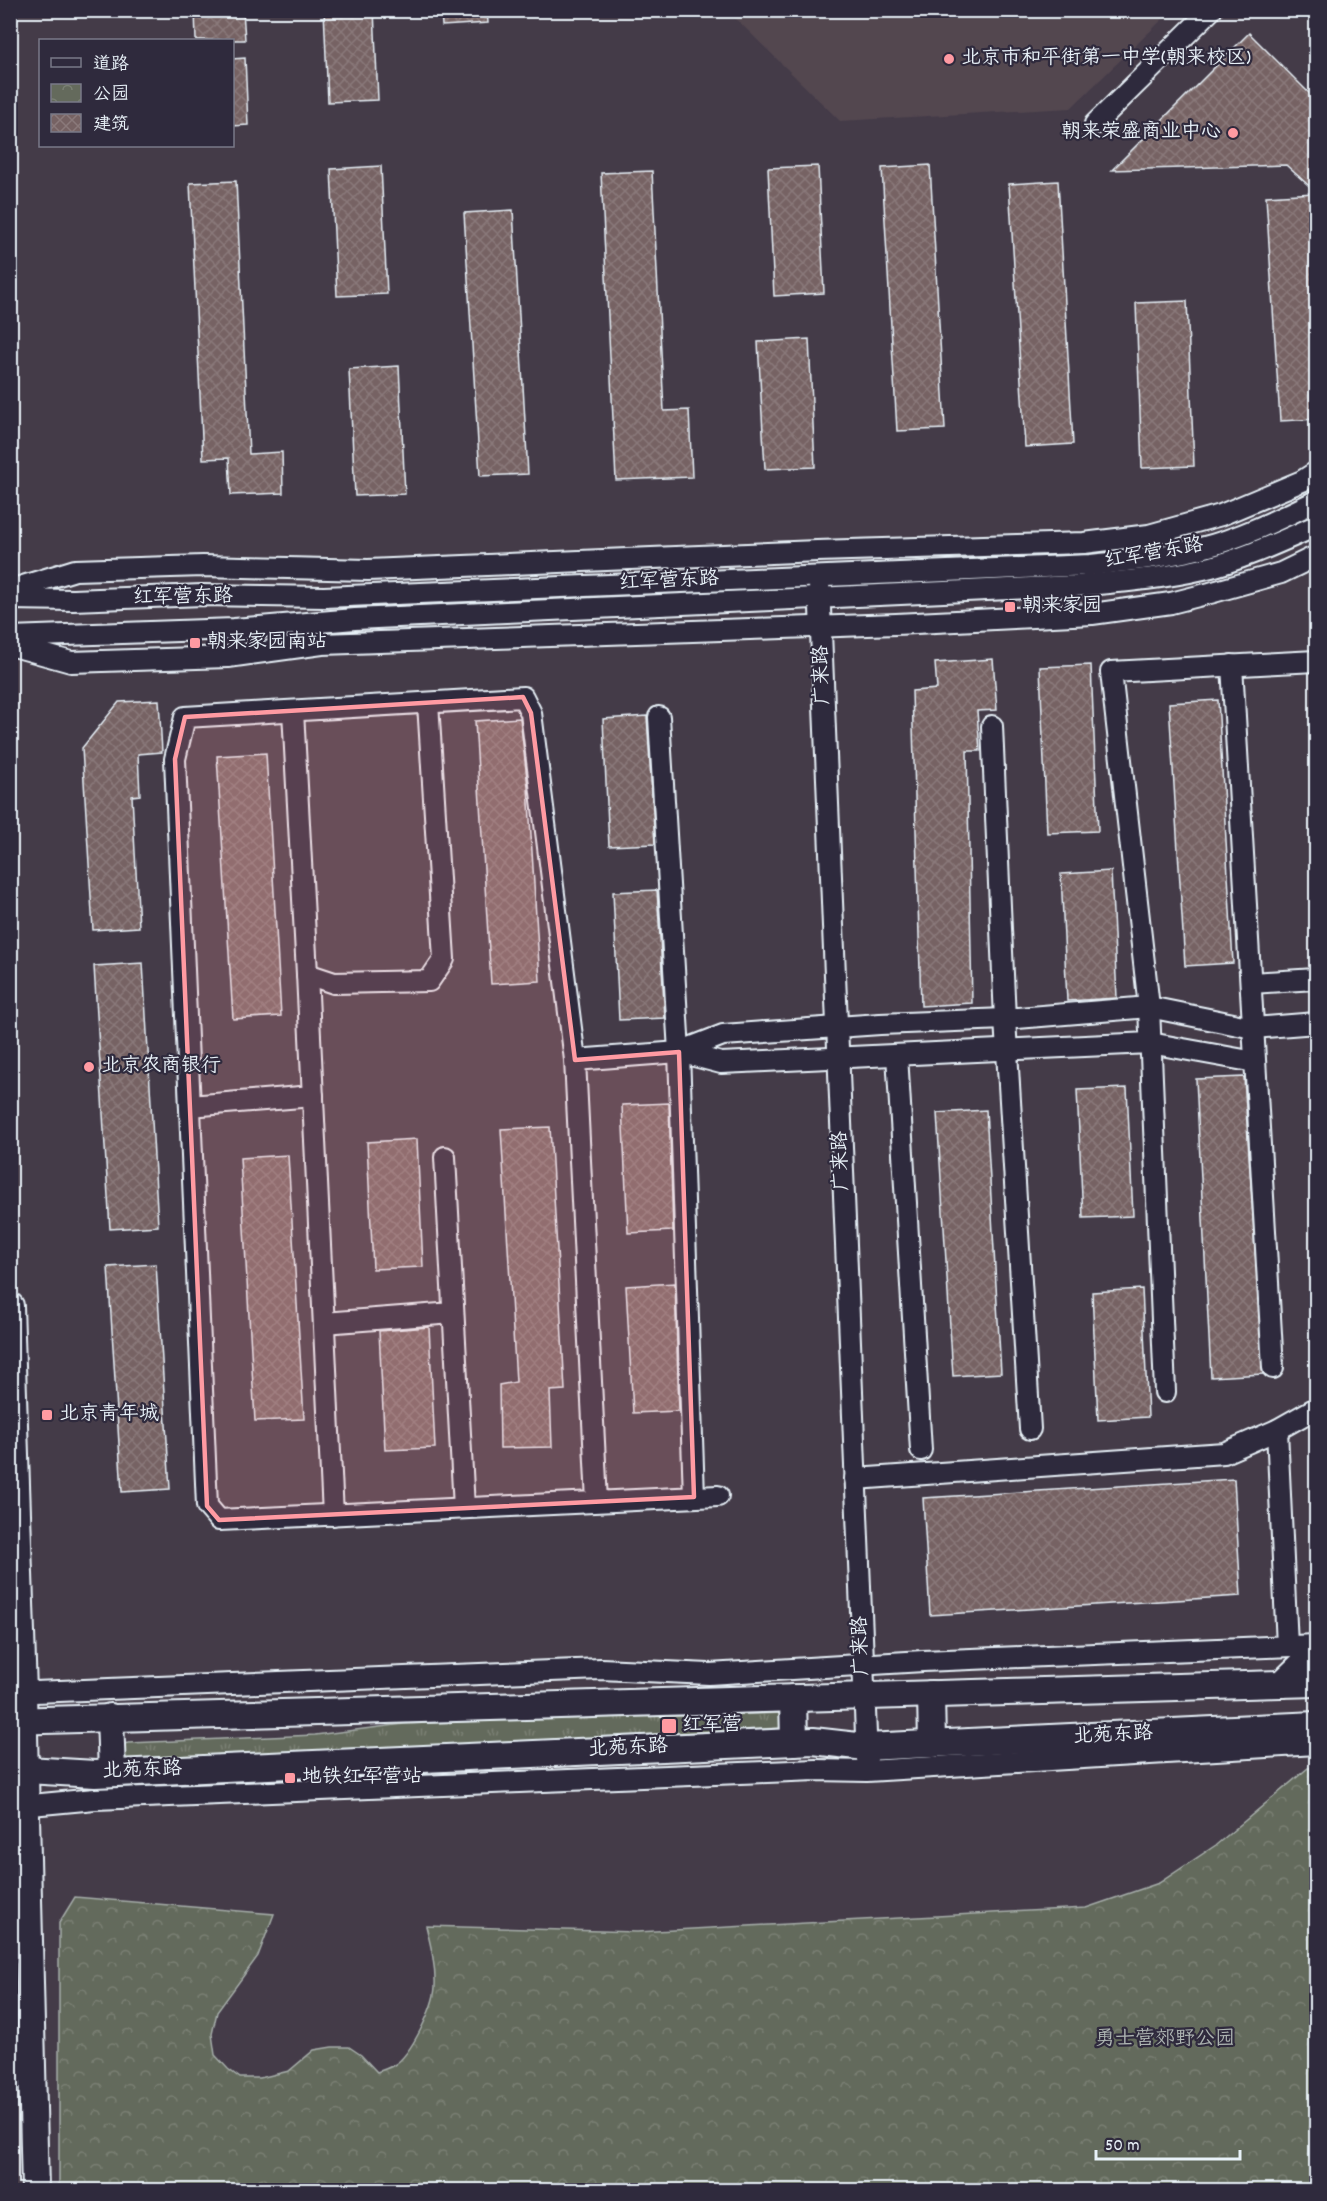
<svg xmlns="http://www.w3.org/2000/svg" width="1327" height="2201" font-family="Dekko,'LXGW WenKai TC',sans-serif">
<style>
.built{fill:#534750}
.grass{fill:url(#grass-tufts);stroke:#a6aeaa;stroke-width:1.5}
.park{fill:url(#park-crowns);stroke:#a6aeaa;stroke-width:1.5}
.building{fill:url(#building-cross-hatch);stroke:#e8f1f8;stroke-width:1.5}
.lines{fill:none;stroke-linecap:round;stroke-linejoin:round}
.minor-casing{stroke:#e8f1f8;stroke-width:24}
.major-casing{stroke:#e8f1f8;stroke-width:30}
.minor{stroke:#2f2a3d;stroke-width:20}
.major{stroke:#2f2a3d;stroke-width:26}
.marked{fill:#ff9aa2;fill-opacity:0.2;stroke:#ff9aa2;stroke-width:4.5;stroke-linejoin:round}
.poi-dot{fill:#ff9aa2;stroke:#2f2a3d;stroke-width:2}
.labels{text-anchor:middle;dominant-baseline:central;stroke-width:4.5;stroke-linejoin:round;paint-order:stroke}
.poi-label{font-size:20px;fill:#e8f1f8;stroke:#2f2a3d;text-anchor:start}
.street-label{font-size:20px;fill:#e8f1f8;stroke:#2f2a3d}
.park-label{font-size:20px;fill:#adb4b2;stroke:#2f2a3d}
</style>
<defs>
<pattern id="grass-tufts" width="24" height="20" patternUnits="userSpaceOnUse" patternTransform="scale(1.5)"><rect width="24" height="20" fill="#646a5c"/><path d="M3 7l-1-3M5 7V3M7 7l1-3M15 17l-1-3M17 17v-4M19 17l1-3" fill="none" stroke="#7a8074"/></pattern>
<pattern id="park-crowns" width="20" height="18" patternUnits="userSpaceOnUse" patternTransform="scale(1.5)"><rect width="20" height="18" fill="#646a5c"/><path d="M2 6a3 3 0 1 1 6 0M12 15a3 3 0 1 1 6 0" fill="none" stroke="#7a8074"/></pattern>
<pattern id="building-cross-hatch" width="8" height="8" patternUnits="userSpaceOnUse" patternTransform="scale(1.5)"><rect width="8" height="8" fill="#766263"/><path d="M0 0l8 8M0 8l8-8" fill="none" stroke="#8a797a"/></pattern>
</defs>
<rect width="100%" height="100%" fill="#443b48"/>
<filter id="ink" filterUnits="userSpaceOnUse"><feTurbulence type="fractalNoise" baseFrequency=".0167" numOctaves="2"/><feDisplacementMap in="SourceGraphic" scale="12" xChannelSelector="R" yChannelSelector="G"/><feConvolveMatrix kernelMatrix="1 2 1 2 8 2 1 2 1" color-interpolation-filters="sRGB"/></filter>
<g filter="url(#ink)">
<path class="built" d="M728 11H1171L1071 108 840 121Z"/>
<path class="grass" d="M783 1713 782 1728 655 1734 542 1743 124 1761 123 1744 129 1743 315 1735 404 1724 603 1716H700Z"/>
<path class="park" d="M1308 1768H1316V2190H59V1923L75 1897 274 1914 258 1956 217 2012 212 2034 215 2055 228 2069 240 2078H260L289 2071 314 2050 332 2047H349L361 2055 377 2072C382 2070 389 2068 394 2065 411 2055 434 2007 435 1987 436 1967 431 1946 426 1926L637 1932 1086 1908 1159 1883 1216 1845Z"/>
<g class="building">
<path d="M195 10H243L245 40H196Z"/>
<path d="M324 10H374L378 100 328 102Z"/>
<path d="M441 10H487L488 23 442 26Z"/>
<path d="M1249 33 1317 101V193L1286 165 1112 170Z"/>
<path d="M245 58 248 125 232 126V59Z"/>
<path d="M930 165 945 429 897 431 882 168Z"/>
<path d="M381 166 387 294 337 296 331 169Z"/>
<path d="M818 166 824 293 774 296 768 168Z"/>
<path d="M652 171 664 411 689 410 692 477 616 480 601 173Z"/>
<path d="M236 181 249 454 282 452 283 493 231 495 229 458 203 459 190 183Z"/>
<path d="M1058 181 1073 444 1025 447 1009 184Z"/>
<path d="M1314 193 1317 237V419L1280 421 1266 196Z"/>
<path d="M513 210 528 474 480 476 464 213Z"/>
<path d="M1187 301 1194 466 1142 468 1136 303Z"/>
<path d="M809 339 815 467 765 469 758 342Z"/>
<path d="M399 366 405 494 355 496 349 369Z"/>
<path d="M993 659 997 710 977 711 980 751H967L972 1003 921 1006 912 691 937 689 935 663Z"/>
<path d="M1091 665 1098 831 1047 833 1040 667Z"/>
<path d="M159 700 162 752 138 754 140 795 132 796 139 927 93 930 82 748 119 702Z"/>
<path d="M1218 700 1233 963 1185 966 1169 703Z"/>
<path d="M647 716 655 844 609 846 603 719Z"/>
<path d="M520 718 528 787 540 981 491 984 475 721Z"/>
<path d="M266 753 281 1016 233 1019 217 756Z"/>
<path d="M1111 871 1117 998 1067 1001 1061 874Z"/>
<path d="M657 890 665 1018 619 1020 613 892Z"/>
<path d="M143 963 158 1226 110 1229 94 966Z"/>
<path d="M1244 1077 1263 1374 1211 1377 1196 1079Z"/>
<path d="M1127 1088 1133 1216 1083 1218 1077 1090Z"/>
<path d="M669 1103 673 1231 628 1233 622 1105Z"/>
<path d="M986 1110 1001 1373 953 1376 937 1113Z"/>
<path d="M550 1127 565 1390 550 1391 552 1447 500 1448 499 1385 516 1382 501 1129Z"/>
<path d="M417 1139 423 1267 373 1269 367 1142Z"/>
<path d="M288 1155 304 1419 255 1421 240 1158Z"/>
<path d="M156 1264 170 1489 122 1492 108 1267Z"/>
<path d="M675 1283 679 1411 633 1413 626 1286Z"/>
<path d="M1142 1289 1148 1417 1098 1420 1092 1292Z"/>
<path d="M429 1327 435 1448 385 1450 379 1331Z"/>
<path d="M1234 1479 1241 1596 930 1615 923 1498Z"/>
</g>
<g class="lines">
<defs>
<g id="minor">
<path d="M1095 124 1211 10"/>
<path d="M819 583 867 1759"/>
<path d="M10 590 75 570 203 566 368 570 817 551 1084 543 1149 535 1221 515 1302 481 1316 472"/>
<path d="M10 599 73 600 202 595 324 597 1091 565C1128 561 1165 557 1201 548 1241 538 1279 519 1316 501"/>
<path d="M10 637 234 629 355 619 1074 586C1117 582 1161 579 1203 569 1239 561 1282 541 1316 526"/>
<path d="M10 645 71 662 228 657 322 644 896 624 1092 614 1171 603 1210 593 1281 573 1316 556"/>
<path d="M1232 665 1273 1368"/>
<path d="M293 711 307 974 334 983 429 981 444 959 428 703"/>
<path d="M659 717 679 1052 694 1497"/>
<path d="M992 726 1005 1019 1030 1429"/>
<path d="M307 974 333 1515"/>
<path d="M1251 983 1316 979"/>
<path d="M679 1052 721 1063 1150 1043 1255 1062"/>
<path d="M897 1055 921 1450"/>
<path d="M575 1060 679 1052 723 1035 880 1024 1005 1019 1149 1007 1253 1028 1316 1023"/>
<path d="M190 1106 313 1096"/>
<path d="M445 1157 464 1508"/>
<path d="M324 1323 453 1313"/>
<path d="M1165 1392 1149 1007 1111 672 1316 661"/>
<path d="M1277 1430 1287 1646"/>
<path d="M855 1479 1224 1453 1277 1430 1316 1408"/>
<path d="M597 1502 575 1060 531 713 523 697 185 717 175 759 207 1506 219 1520 718 1496"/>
<path d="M10 1693 601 1669 709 1674 923 1661 1316 1645"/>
<path d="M10 1807 95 1799 816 1770 867 1771 1316 1744"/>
</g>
<g id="major">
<path d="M10 1306 23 1692 35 2190"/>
<path d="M1282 1684 1316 1651"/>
<path d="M931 1694 932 1744"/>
<path d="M793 1698 794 1742"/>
<path d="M110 1717 112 1773"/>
<path d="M10 1721 1316 1683"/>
<path d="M10 1769 95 1774 794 1742 813 1741 866 1747 1316 1725"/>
</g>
</defs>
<use href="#minor" class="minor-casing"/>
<use href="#major" class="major-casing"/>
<use href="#minor" class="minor"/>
<use href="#major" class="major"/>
</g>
</g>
<path class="marked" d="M523 697 531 713 575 1060 679 1052 694 1497 219 1520 207 1506 175 759 185 717Z"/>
<g class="poi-dot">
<circle cx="949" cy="59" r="6"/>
<circle cx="1233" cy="133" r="6"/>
<rect x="1004" y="601" width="12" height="12" rx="3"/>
<rect x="189" y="637" width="12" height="12" rx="3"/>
<circle cx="89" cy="1067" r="6"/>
<rect x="41" y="1409" width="12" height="12" rx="3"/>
<rect x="661" y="1718" width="16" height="16" rx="3"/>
<rect x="284" y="1772" width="12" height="12" rx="3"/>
</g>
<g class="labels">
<g class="poi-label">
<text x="961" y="59">北京市和平街第一中学(朝来校区)</text>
<text x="1221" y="133" text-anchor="end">朝来荣盛商业中心</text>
<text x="1022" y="607">朝来家园</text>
<text x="207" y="643">朝来家园南站</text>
<text x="101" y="1067">北京农商银行</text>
<text x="59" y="1415">北京青年城</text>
<text x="682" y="1726">红军营</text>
<text x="302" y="1778">地铁红军营站</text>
</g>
<g class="street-label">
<text transform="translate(1154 554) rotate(-10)">红军营东路</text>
<text transform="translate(669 582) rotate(-3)">红军营东路</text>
<text transform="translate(183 598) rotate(-1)">红军营东路</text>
<text transform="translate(823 675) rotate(-92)">广来路</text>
<text transform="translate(842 1161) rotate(-92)">广来路</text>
<text transform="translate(862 1646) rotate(-92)">广来路</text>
<text transform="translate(1113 1736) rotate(-3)">北苑东路</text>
<text transform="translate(628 1749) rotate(-3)">北苑东路</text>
<text transform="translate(142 1771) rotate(-2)">北苑东路</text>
</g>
<g class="park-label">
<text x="1165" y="2040">勇士营郊野公园</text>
</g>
</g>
<rect width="1327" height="2201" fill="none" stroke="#2f2a3d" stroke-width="36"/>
<rect x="18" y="18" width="1291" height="2165" fill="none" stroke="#e8f1f8" stroke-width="2" filter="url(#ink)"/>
<rect x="39" y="39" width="195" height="108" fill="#2f2a3d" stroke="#797a88" stroke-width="1.5"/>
<rect x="51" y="58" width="30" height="9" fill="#2f2a3d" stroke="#797a88" stroke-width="1.5"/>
<text x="93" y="69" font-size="18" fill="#e8f1f8">道路</text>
<rect x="51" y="84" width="30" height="18" fill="url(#park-crowns)" stroke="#797a88" stroke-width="1.5"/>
<text x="93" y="99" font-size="18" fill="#e8f1f8">公园</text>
<rect x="51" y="114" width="30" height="18" fill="url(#building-cross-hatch)" stroke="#797a88" stroke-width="1.5"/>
<text x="93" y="129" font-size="18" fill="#e8f1f8">建筑</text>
<path d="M1096 2150v9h144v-9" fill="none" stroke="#e8f1f8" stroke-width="3"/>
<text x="1105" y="2150" font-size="18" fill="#e8f1f8" stroke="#2f2a3d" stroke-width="4.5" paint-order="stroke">50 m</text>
</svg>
